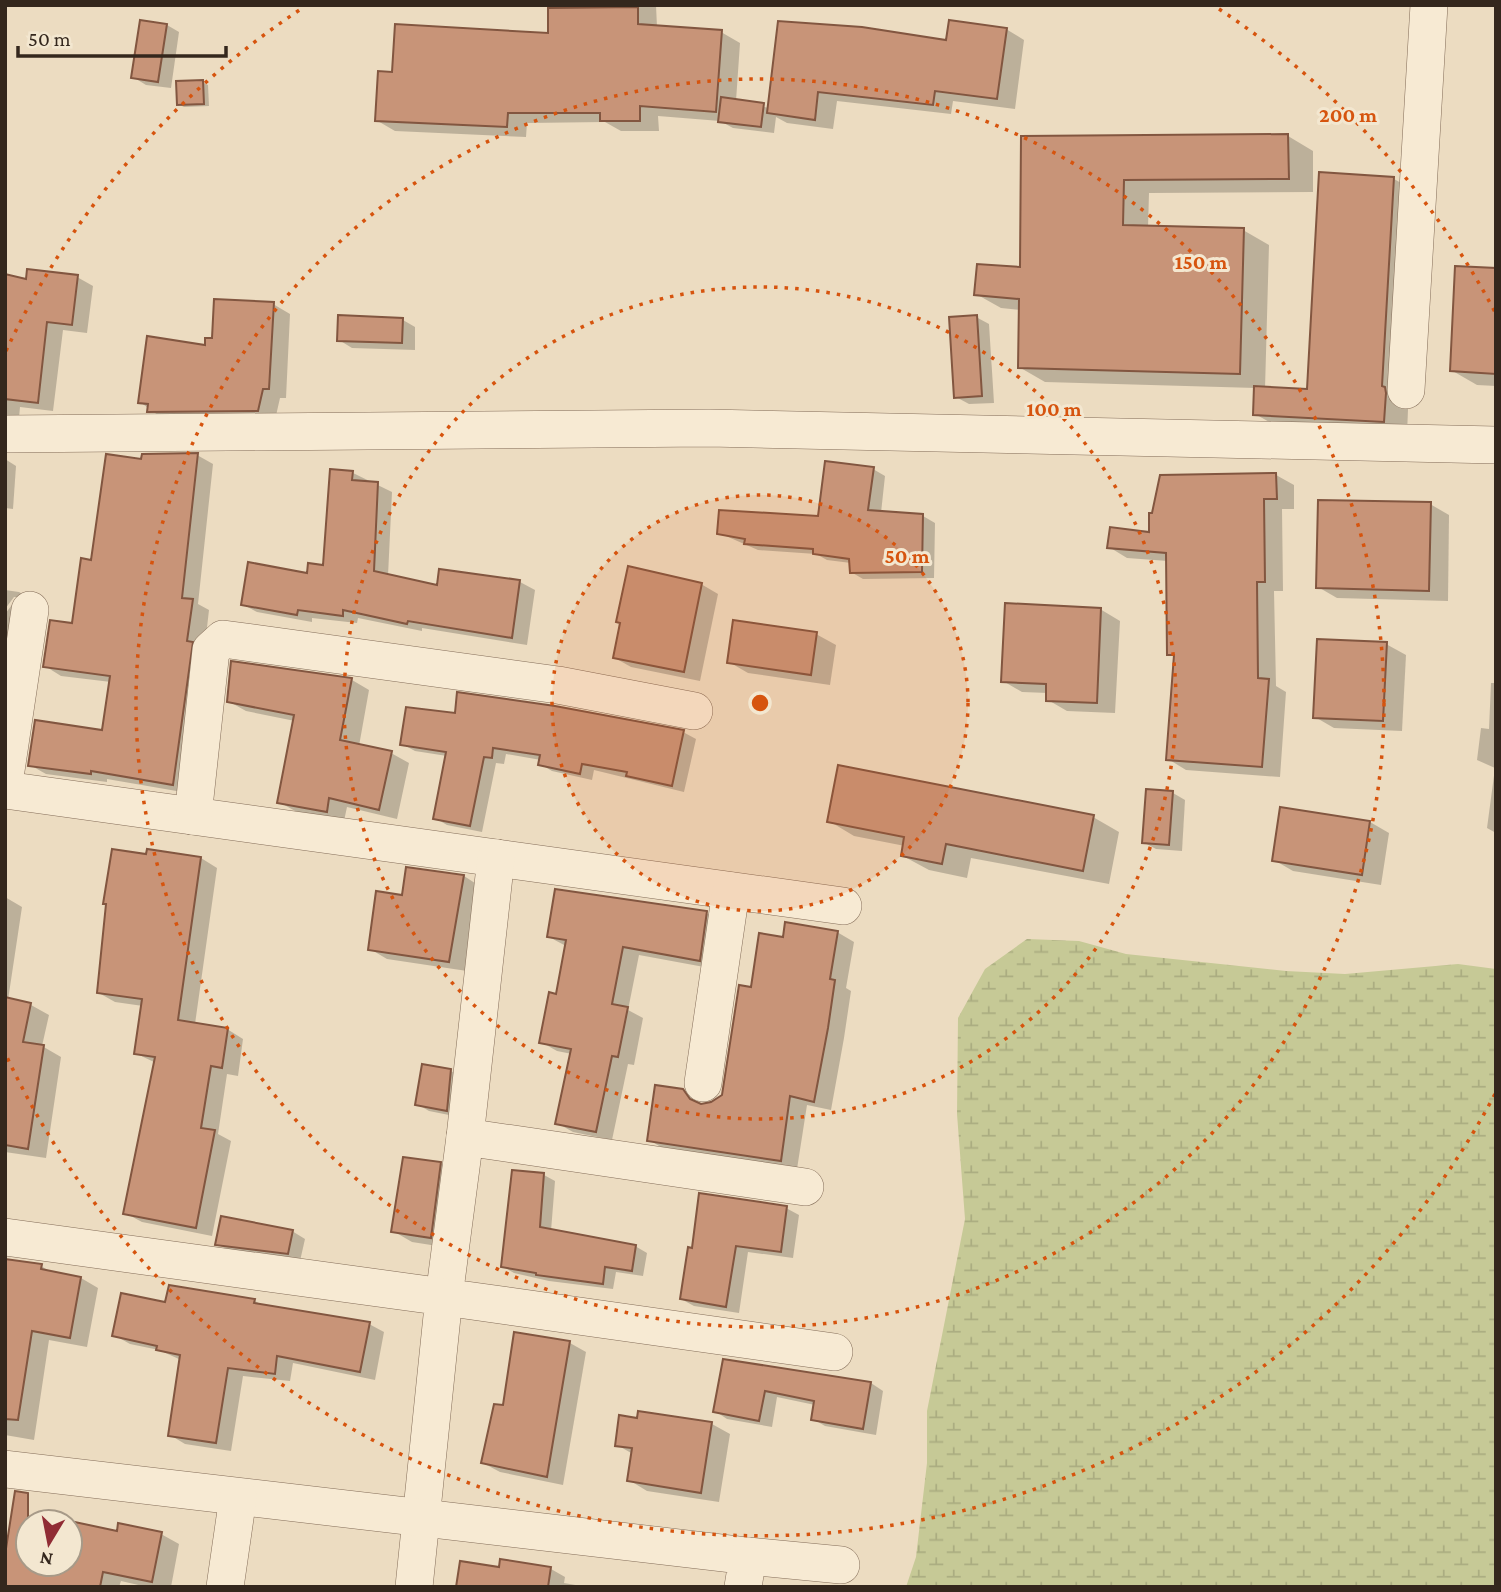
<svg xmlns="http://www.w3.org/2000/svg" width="1501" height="1592" font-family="'Crimson Pro',serif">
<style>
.wetland{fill:url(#wetland-marsh)}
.shadow{fill:#0003}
.building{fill:#c89478;stroke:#825640;stroke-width:2}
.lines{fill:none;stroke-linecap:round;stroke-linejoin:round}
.minor-casing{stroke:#846d59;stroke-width:38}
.minor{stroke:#f7ead3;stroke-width:37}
.ring{fill:none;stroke:#d6540e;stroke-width:3.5;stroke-dasharray:3.5 7}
.centre{fill:#d6540e;stroke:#f3e7d0;stroke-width:3.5}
.ring-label{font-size:21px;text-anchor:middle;font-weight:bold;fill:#d6540e;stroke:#f3e7d0;stroke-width:6;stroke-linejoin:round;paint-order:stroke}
</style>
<defs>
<pattern id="wetland-marsh" width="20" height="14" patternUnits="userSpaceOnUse" patternTransform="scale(1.75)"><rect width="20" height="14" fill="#c6c996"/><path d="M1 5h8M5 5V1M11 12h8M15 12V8" fill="none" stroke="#abad81"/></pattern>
</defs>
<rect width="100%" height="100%" fill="#ecdcc1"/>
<path class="wetland" d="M1027 939 1079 941 1126 954 1286 971 1345 974 1458 964 1496 969V1587H906L916 1557 927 1463V1411L965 1219 957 1114 958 1018 985 969Z"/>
<g class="shadow">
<path d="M566 5H656L657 27 721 32 740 43 736 101 769 108 948 42 1006 29 1024 40 1015 109 953 101 951 114 837 101 833 129 787 123 776 117 774 133 733 128 720 121 658 116 659 131H621L605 122 527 123 526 137 395 131 376 120 394 74 550 35Z"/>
<path d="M167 25 179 32 171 88 146 85 133 77Z"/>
<path d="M202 82 208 85 209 106 184 107 178 104Z"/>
<path d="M1288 136 1313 151V192L1149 193 1148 228 1243 230 1269 245 1265 389 1309 391 1394 179 1417 192 1407 434 1278 427 1255 414 1256 388 1045 382 1019 367 1021 310 1001 308 976 294 1022 269 1023 138Z"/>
<path d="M1496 270V386L1477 385 1451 370Z"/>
<path d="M5 276 28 281 77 277 93 286 87 333 63 330 53 411 20 407 19 418 5 416Z"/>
<path d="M273 304 290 314 286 398H280L275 420 166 421 140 402 213 340Z"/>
<path d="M976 317 989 324 994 403 969 404 956 397Z"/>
<path d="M403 320 415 327V350L352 348 339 340Z"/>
<path d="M197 455 213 464 198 604 209 610 188 793 107 779V782L46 774 30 765 103 732 111 682 61 676 45 666 73 625 93 562 143 461Z"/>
<path d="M5 459 16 466 13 509 5 508Z"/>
<path d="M873 469 885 476 881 513 923 516 935 523 934 578 863 579 851 572V563L827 560 816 554 758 550 719 533 819 518Z"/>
<path d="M353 473 392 492 388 576 438 587 520 582 535 590 527 645 422 628V631L358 618 357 623 312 618V622L257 612 242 604 324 567Z"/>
<path d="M1276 475 1294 485V509H1282L1283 591H1274L1276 686 1286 692 1280 777 1186 770 1168 759 1176 658 1169 654 1168 561 1127 558 1109 547 1151 534Z"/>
<path d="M1430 504 1449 515 1448 601 1337 598 1318 587Z"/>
<path d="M701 584 718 594 700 681 631 667 615 658 621 623Z"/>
<path d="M5 590 19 592 37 603 5 762V614L18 597H14L5 609Z"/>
<path d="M1100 609 1120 621 1115 713 1067 711 1048 700V693L1022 692 1003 681Z"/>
<path d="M816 634 836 645 830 685 748 673 729 662Z"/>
<path d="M1386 644 1406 655 1402 731 1334 728 1315 717Z"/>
<path d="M352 680 369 690 359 746 391 753 409 763 397 819 347 807 344 821 297 812 279 802 295 721 246 711 228 701Z"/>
<path d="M1491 683H1496V833L1487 828 1495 768 1477 760 1481 728 1489 729Z"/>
<path d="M456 715 683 732 696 739 684 792 594 770 592 780 552 771 540 764 541 760 506 754 504 764 496 763 482 832 447 825 435 818 447 756 415 751 402 744Z"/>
<path d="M1173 793 1185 800 1182 851 1156 849 1143 842Z"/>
<path d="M1093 817 1119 832 1109 884 971 858 967 878 929 870 903 856 905 846 854 836 829 821Z"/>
<path d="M1370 822 1389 833 1381 885 1293 871 1274 860Z"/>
<path d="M148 856 201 858 217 868 195 1024 227 1029 243 1039 238 1076 227 1074 218 1134 231 1141 212 1236 142 1222 125 1213 156 1063 135 1053 143 1006 115 1002 99 993Z"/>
<path d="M408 869 464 876 481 887 467 971 387 959 370 949 403 897Z"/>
<path d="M5 897 22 907 8 1000 31 1005 49 1015 42 1046 61 1057 46 1158 5 1152Z"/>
<path d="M706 913 722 922 715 969 639 955 628 1010 643 1018 634 1065 628 1064 612 1140 573 1132 557 1123 572 1054 557 1051 541 1042 557 996 566 946 549 937Z"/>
<path d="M837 932 854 942 846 988 851 991 844 1038 831 1110 807 1105 797 1169 666 1150 649 1140 683 1091 703 1105 712 1104 723 1096 752 989 785 939Z"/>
<path d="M451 1071 463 1078 459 1117 429 1111 417 1104Z"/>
<path d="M440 1163 459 1175 450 1248 412 1242 393 1231Z"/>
<path d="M514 1171 544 1175 555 1181 551 1231 635 1246 647 1253 643 1276 616 1272 613 1289 549 1281 514 1273 502 1266Z"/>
<path d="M786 1208 799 1215 793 1258 748 1252 739 1313 694 1306 681 1299 693 1250Z"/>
<path d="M292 1231 305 1239 300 1261 230 1251 217 1244Z"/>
<path d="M41 1266 53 1273 81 1278 98 1288 87 1347 49 1340 34 1440 5 1435V1273Z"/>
<path d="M255 1301 266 1307 369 1324 384 1332 375 1380 293 1363 290 1381 243 1376 231 1451 185 1444 170 1435 181 1360 159 1350 130 1344 114 1335 166 1304Z"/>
<path d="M570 1343 586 1352 563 1485 500 1472 483 1463 504 1407Z"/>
<path d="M724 1361 871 1383 883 1391 876 1435 825 1426 813 1419 815 1405 777 1397 772 1427 727 1419 715 1411Z"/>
<path d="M640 1413 712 1424 730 1434 719 1502 647 1491 629 1480 633 1454 617 1445 639 1419Z"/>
<path d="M13 1515 54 1522H28V1564H70V1525L118 1533 161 1534 179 1544 171 1587H147L121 1581 119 1587H5Z"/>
<path d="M501 1569H551L565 1577 564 1583 587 1587H458Z"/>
</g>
<g class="building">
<path d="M638 7V24L722 30 716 112 640 106V121H600V113H508L507 127 375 121 378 71 392 72 395 24 548 33V8Z"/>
<path d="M140 20 167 24 158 82 131 78Z"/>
<path d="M949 20 1007 28 997 99 935 91 933 105 818 92 815 120 767 113 778 21 862 27 946 40Z"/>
<path d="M203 80 204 104 177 105 176 81Z"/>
<path d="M721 97 764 103 761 127 718 122Z"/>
<path d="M1288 134 1289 179 1124 180 1123 225 1244 228 1240 374 1018 368 1019 299 974 295 977 264 1020 267 1021 136Z"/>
<path d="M1319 172 1394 177 1382 386 1385 387 1386 393 1384 422 1253 415 1254 386 1307 389Z"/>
<path d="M1455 266 1496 268V374L1450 371Z"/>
<path d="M27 269 78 275 72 325 47 322 38 403 5 399V274L26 279Z"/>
<path d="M214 299 274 302 269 389H263L258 411 147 412 148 404 138 403 147 336 205 345V338H212Z"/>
<path d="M338 315 403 318 402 343 337 341Z"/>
<path d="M977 315 982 396 954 398 949 317Z"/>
<path d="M198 453 182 598 193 599 187 641 193 642 173 785 91 771V774L28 766 35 720 102 730 110 676 43 667 50 620 72 623 81 558 91 560 106 454 141 459 142 454Z"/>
<path d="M825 461 874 467 868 510 923 514 922 572 850 573 849 559 813 554V549L744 544 745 539 717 534 719 510 818 516Z"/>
<path d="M330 469 353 471 352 480 378 482 374 571 437 585 439 569 520 580 512 638 408 621 407 624 343 610V616L298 610 297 615 241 605 248 562 307 573 308 563 323 565Z"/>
<path d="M1276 473 1277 499H1264L1265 582H1257L1258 678 1269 679 1262 767 1166 760 1174 655H1167L1166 553 1107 548 1110 527 1149 532V513H1152L1160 475Z"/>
<path d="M1318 500 1431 502 1429 591 1316 588Z"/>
<path d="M628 566 702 583 684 672 613 658 620 623 616 622Z"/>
<path d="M1005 603 1101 608 1097 703 1046 701V684L1001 682Z"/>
<path d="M733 620 817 632 811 675 727 663Z"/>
<path d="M1317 639 1387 642 1383 721 1313 718Z"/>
<path d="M231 661 352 678 340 740 392 751 379 810 329 798 327 812 277 803 294 715 227 702Z"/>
<path d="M457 692 555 706 684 730 672 786 626 776 627 772 582 764 580 774 538 765 540 755 493 748 492 758 484 757 470 826 433 819 446 752 400 745 406 707 455 713Z"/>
<path d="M838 765 1094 815 1083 871 946 844 942 864 901 856 904 837 827 822Z"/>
<path d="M1146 789 1173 791 1169 845 1142 843Z"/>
<path d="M1280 807 1370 821 1362 875 1272 861Z"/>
<path d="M112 849 146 854 147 849 201 857 178 1020 228 1028 222 1068 211 1066 201 1128 215 1130 196 1228 123 1214 155 1057 134 1054 142 999 97 993 106 904H103Z"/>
<path d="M406 867 464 875 449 962 368 950 376 891 402 895Z"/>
<path d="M555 889 707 911 700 961 623 947 612 1004 628 1007 618 1057 612 1056 596 1132 555 1124 571 1049 539 1043 549 992 556 994 566 940 547 937Z"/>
<path d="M785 922 838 931 830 979 835 980 828 1028 814 1102 790 1096 781 1161 647 1141 655 1085 683 1089 690 1099 701 1104 711 1102 722 1095 739 985 751 987 759 933 783 937Z"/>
<path d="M5 997 31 1003 23 1042 44 1045 28 1149 5 1145Z"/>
<path d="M422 1064 451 1069 447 1111 415 1105Z"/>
<path d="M403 1157 441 1162 431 1238 391 1232Z"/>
<path d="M512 1170 544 1173 540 1227 636 1245 632 1271 605 1267 603 1284 536 1275V1273L501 1267Z"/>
<path d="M699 1193 787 1206 781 1252 736 1246 726 1307 680 1299 688 1247 692 1248Z"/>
<path d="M221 1216 293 1230 288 1254 215 1245Z"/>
<path d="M5 1259 42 1264 41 1269 81 1277 70 1338 32 1331 18 1420 5 1419Z"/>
<path d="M169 1285 255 1299 254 1303 370 1322 360 1372 277 1356 275 1374 228 1368 216 1443 168 1436 180 1355 156 1350 157 1346 112 1336 121 1293 165 1302Z"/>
<path d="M514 1332 570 1341 547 1477 481 1463 494 1404 503 1405Z"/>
<path d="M723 1359 871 1382 863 1429 811 1420 814 1401 765 1391 759 1421 713 1412Z"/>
<path d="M638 1411 712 1422 701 1493 627 1481 632 1448 615 1446 619 1415 637 1418Z"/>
<path d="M15 1491 28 1493V1564H70V1521L117 1531 118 1523 162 1532 152 1582 103 1572 100 1587H5V1555Z"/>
<path d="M500 1559 551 1567 548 1587H456L460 1561 499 1567Z"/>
</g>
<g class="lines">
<defs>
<g id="minor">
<path d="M1406 390 1429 5"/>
<path d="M5 434 709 428 1496 445"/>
<path d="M5 777 30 610"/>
<path d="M5 790 843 906"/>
<path d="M193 816 211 650 223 639 558 685 694 711"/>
<path d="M703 1083 731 891"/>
<path d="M465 1137 496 858"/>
<path d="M805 1187 465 1137 444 1297 834 1352"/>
<path d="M5 1237 444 1297 414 1587"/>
<path d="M5 1469 748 1556 743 1587"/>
<path d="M748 1556 841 1565"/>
<path d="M225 1587 238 1497"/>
</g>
</defs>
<use href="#minor" class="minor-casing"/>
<use href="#minor" class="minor"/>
</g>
<circle cx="760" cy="703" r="208" fill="#d6540e" fill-opacity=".12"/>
<g class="ring">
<circle cx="760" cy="703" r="208"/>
<circle cx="760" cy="703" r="416"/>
<circle cx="760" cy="703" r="624"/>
<path d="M1495 1094A832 832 0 0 1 6 1055M6 351A832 832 0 0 1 301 9M1219 9A832 832 0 0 1 1495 312"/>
</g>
<circle cx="760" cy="703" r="10" class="centre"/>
<g class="ring-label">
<text x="1348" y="122">200 m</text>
<text x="1201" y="269">150 m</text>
<text x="1054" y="416">100 m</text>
<text x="907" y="563">50 m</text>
</g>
<rect width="1501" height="1592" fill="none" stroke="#34271d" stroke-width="14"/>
<g transform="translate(49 1543) rotate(190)"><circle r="33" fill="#f3e7d0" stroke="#a79a88" stroke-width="2"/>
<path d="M0-5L12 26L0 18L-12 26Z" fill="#902c34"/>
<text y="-10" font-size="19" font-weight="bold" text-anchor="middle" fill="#34271d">N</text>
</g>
<path d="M18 46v10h208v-10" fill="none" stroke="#34271d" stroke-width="3.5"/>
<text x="28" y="46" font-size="21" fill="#34271d" stroke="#f3e7d0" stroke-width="5" paint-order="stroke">50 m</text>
</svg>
